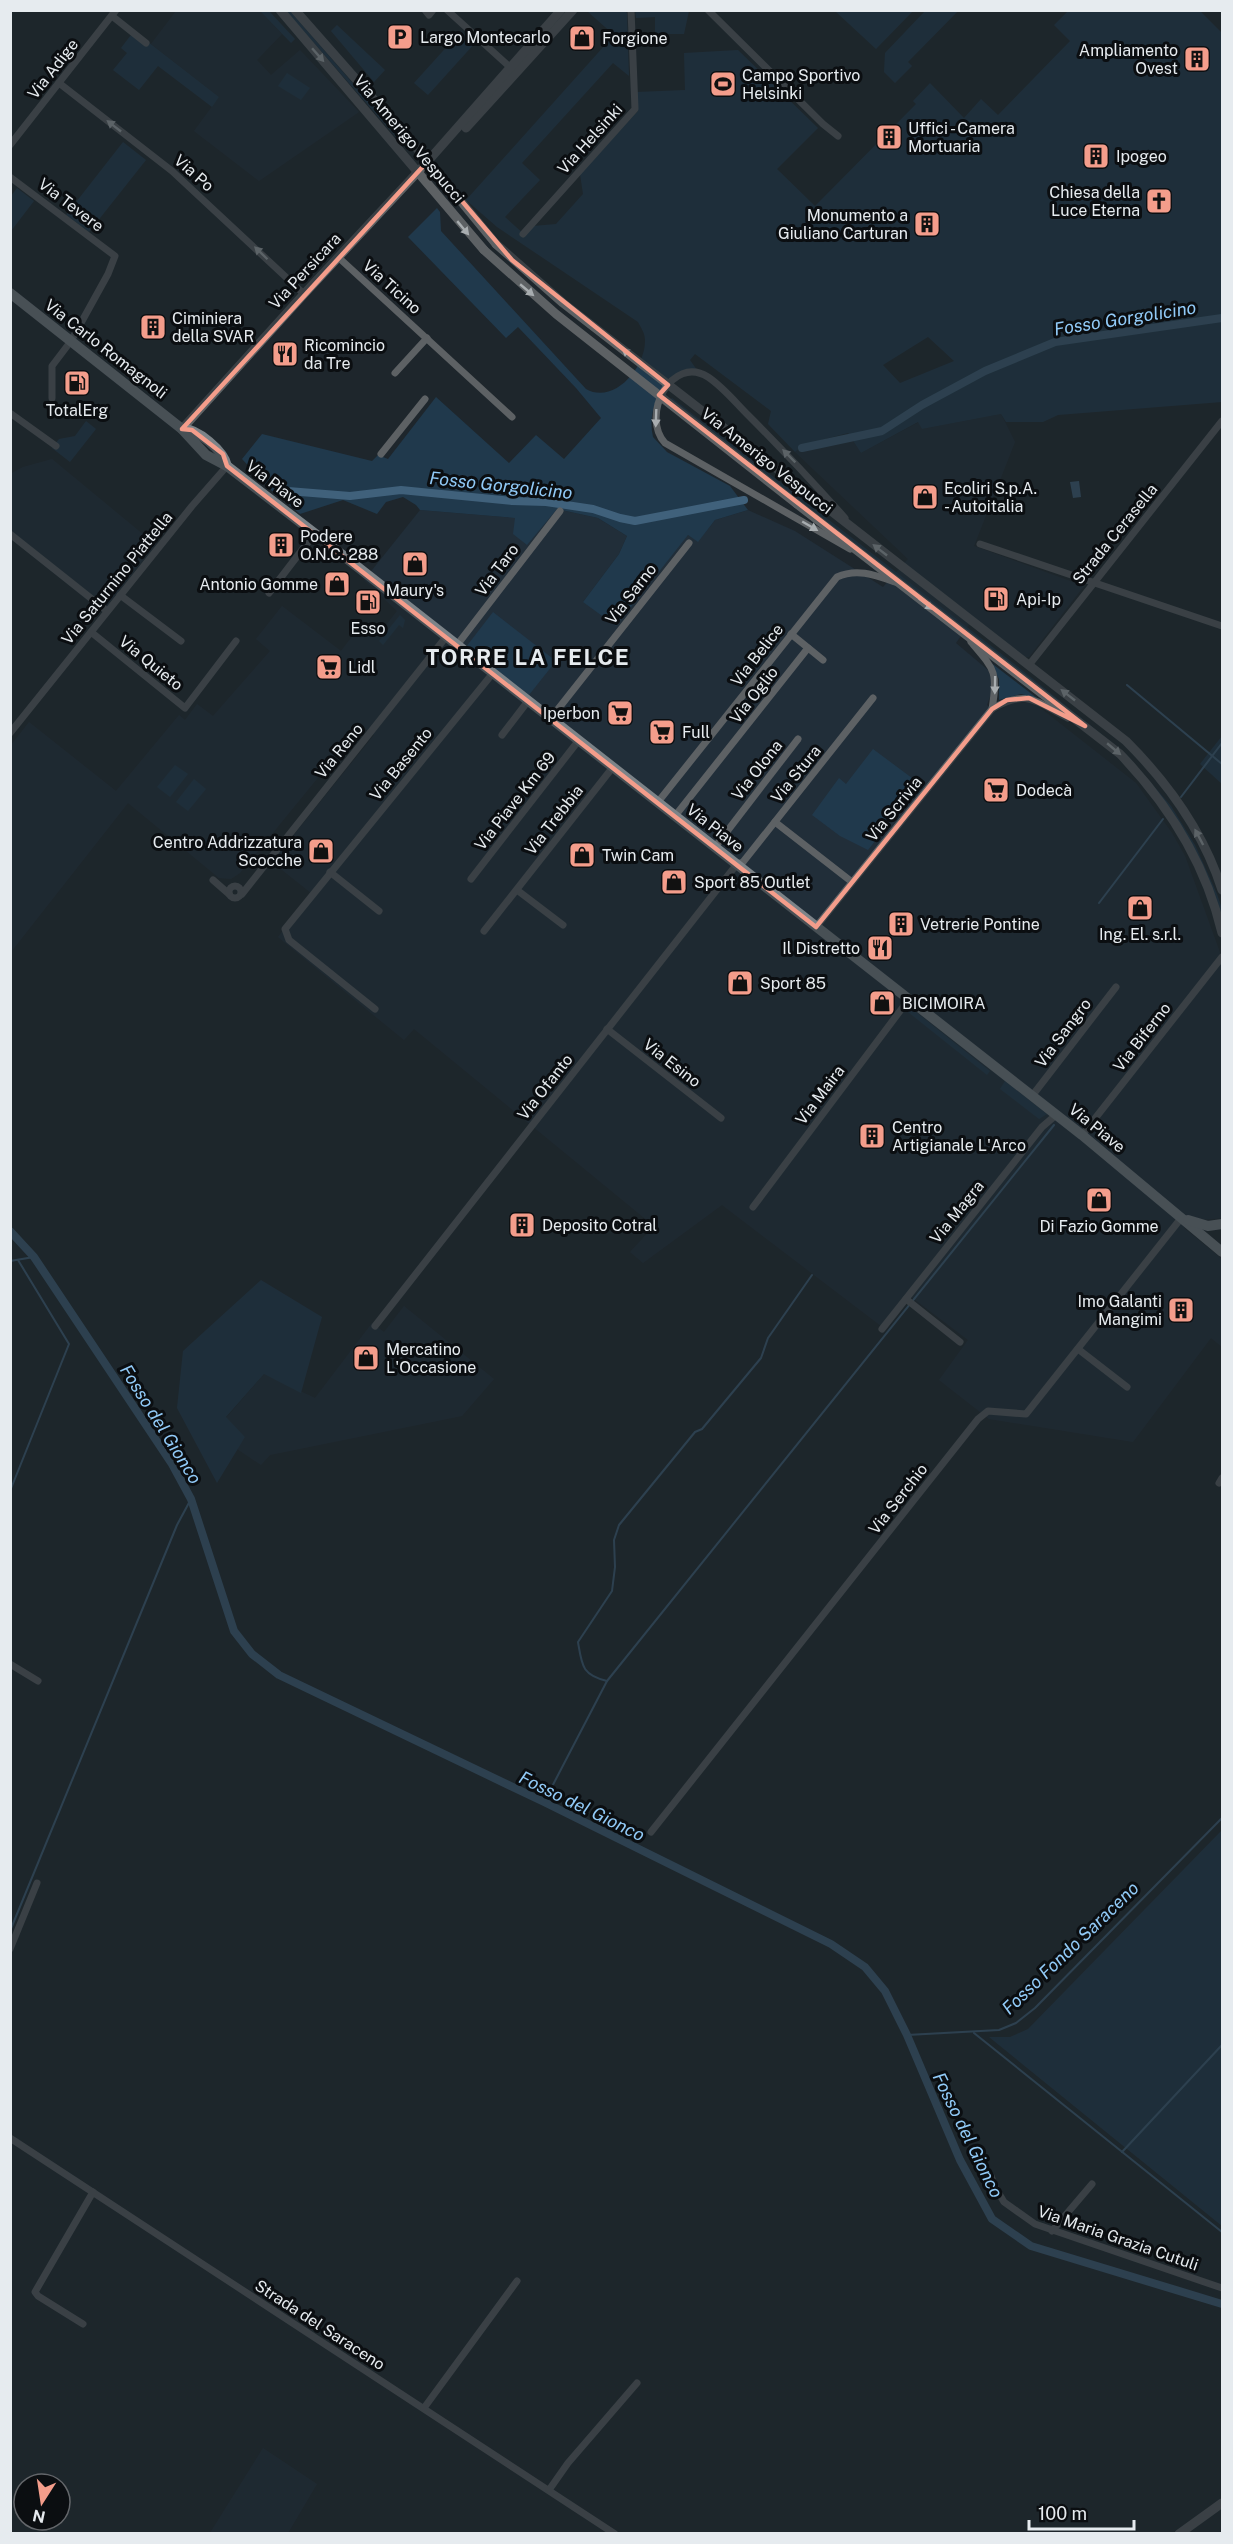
<svg xmlns="http://www.w3.org/2000/svg" width="1233" height="2544" font-family="'Public Sans',sans-serif">
<style>
.built{fill:#212e39}
.green{fill:#20394c;fill-rule:evenodd}
.water{fill:#40617b}
.lines{fill:none;stroke-linecap:round;stroke-linejoin:round}
.stream{stroke:#40617b;stroke-width:2}
.canal{stroke:#40617b;stroke-width:8}
.minor{stroke:#5d6164;stroke-width:7}
.tertiary{stroke:#5d6164;stroke-width:9}
.secondary{stroke:#7c8388;stroke-width:10}
.tertiary-bridge{stroke:#5d6164;stroke-width:9}
.oneway{fill:#a8adb0}
.marked{fill:none;stroke:#f49d8b;stroke-width:4.5;stroke-linejoin:round}
.labels{text-anchor:middle;dominant-baseline:central;stroke-width:6;stroke-linejoin:round;paint-order:stroke}
.poi-label{font-size:16px;fill:#e6ebef;stroke:#0b0e11;text-anchor:start}
.street-label{font-size:16px;fill:#e6ebef;stroke:#0b0e11}
.water-label{font-size:18px;font-style:italic;fill:#91caf7;stroke:#0b0e11}
.district-label{font-size:22px;font-weight:bold;letter-spacing:1.5px;fill:#e6ebef;stroke:#0b0e11}
</style>
<rect width="100%" height="100%" fill="#1e262c"/>
<g class="built">
<path d="M176 11H260L282 34 257 60 271 75 300 50 359 112 259 181 194 131 219 97 151 44Z"/>
<path d="M1001 414 1015 442 974 546 1084 586 1029 657H1025L973 619 956 643 988 670 991 676 992 692 987 705 996 712 1013 702 1034 703 1136 783 1172 833 1185 856 1222 958V1218L1202 1220 1192 1216 1184 1228 1222 1259V1347L1211 1338 1133 1442 989 1419 939 1380 968 1340 906 1293 881 1326 722 1205 643 1263 630 1252 654 1226 414 1029 404 1040 278 937 311 893 272 862 374 735 361 725 240 873 231 879 219 878 128 803 11 952V745L29 722 116 791 179 715 185 720 197 704 213 716 270 651 256 639 282 606 341 651 363 622 379 634 397 611 364 580 420 510 515 518 557 509 598 518 627 536 619 554 583 602 688 535 698 541 715 520 748 510 795 531 883 587 908 559 795 452 803 445 848 433 861 453 919 422 922 429Z"/>
<path d="M52 459 156 545 102 612 11 539 10 474 23 467Z"/>
<path d="M404 1306 494 1379 462 1416 270 1455 261 1465 237 1449 245 1437 226 1418 264 1374 315 1398 372 1323 384 1332Z"/>
<path d="M263 2448 317 2484 288 2533H210Z"/>
</g>
<g class="green">
<path d="M260 11H269L295 39 291 43Z"/>
<path d="M286 11H290L410 149 408 151Z"/>
<path d="M587 11H625L627 13 629 76 613 63 522 163 540 180 505 217 525 235 533 226 556 224 583 194 580 174 638 111 637 92 685 90 684 53 738 50 818 128 777 169 815 206 916 104 913 101 930 83 964 118 981 99 998 115 1070 41 1054 25 1068 11H1200L1222 33V402L1058 415 1043 422H1006L1001 414 922 429 918 422 861 453 848 433 803 445 795 452 768 424 771 411 695 354 690 360 697 370C664 374 646 407 653 437L667 452 730 486 748 510 715 520 698 542 688 535 616 626 583 602 619 554 627 536 598 518 557 509 527 545 513 534 515 518 420 510 416 505 403 497 386 502 377 514 343 500 300 514 271 490 242 459 262 434 372 461 378 455 388 459 436 397 509 463 536 435 564 459 601 418 576 388 518 327 506 338 408 237 437 208 440 212 441 231 586 389C614 405 646 367 645 340 645 333 641 328 638 322L497 227 466 200 614 35ZM928 337 954 361 900 383 883 365Z"/>
<path d="M635 11V10L689 11 684 34H655V17L636 18Z"/>
<path d="M835 11H913L876 49Z"/>
<path d="M925 11H958L908 62 912 66 895 83 884 72 885 53Z"/>
<path d="M337 25 385 70 374 82 331 31Z"/>
<path d="M134 31 219 97 212 107 158 66 139 90 113 70 127 53 121 48Z"/>
<path d="M461 31 475 43 428 95 414 83Z"/>
<path d="M287 73 310 88 301 100 278 86Z"/>
<path d="M123 142 146 160 89 232 66 215Z"/>
<path d="M17 188 34 201 11 231V196Z"/>
<path d="M672 398 1017 666 1127 755 1171 806 1195 845 1217 894 1222 909V921L1206 875 1132 764 670 400Z"/>
<path d="M86 421 96 429 70 462 52 448 59 439 75 436Z"/>
<path d="M493 612 556 661 529 695 466 647Z"/>
<path d="M400 615 405 620 403 628 399 625 383 645 379 641Z"/>
<path d="M990 662 1037 698 1021 694 999 700V679Z"/>
<path d="M1222 736V784L1200 764Z"/>
<path d="M873 749 920 784 868 850 840 836 812 815 839 778 846 784Z"/>
<path d="M175 765 188 774 170 797 157 787Z"/>
<path d="M194 779 206 789 188 811 176 802Z"/>
<path d="M911 1008 990 1071 987 1075 908 1012Z"/>
<path d="M1005 1081 1047 1114 1039 1119 1000 1089Z"/>
<path d="M261 1280 322 1317 301 1393 264 1374 226 1417 245 1437 217 1483 177 1408 183 1351Z"/>
<path d="M1222 1830V2226L989 2037H1010L1028 2029Z"/>
</g>
<path class="water" d="M1079 481 1081 497 1073 498 1070 482Z"/>
<g class="lines">
<g class="stream">
<path d="M1127 685 1222 764"/>
<path d="M1181 797 1222 743"/>
<path d="M1099 903 1163 819"/>
<path d="M10 1261 34 1257"/>
<path d="M10 1491 69 1344 18 1260"/>
<path d="M607 1681C582 1675 582 1666 578 1642L612 1591 615 1567 614 1540 619 1525 695 1432 702 1429 761 1358 768 1338 812 1275"/>
<path d="M544 1802 607 1681 1054 1125"/>
<path d="M10 1931 177 1525 191 1499"/>
<path d="M974 2033 1222 2232"/>
<path d="M907 2035 999 2030 1016 2023 1035 2008 1222 1818"/>
<path d="M1122 2152 1222 2045"/>
</g>
<g class="canal">
<path d="M802 448 882 431 922 405 985 371 1055 342 1222 318"/>
<path d="M288 491 350 496 401 490 512 501 546 502 593 509 620 518 635 521 744 500"/>
<path d="M10 1231 34 1257 172 1464 191 1499 234 1631 252 1654 279 1675 544 1802 831 1944 865 1967 885 1991 907 2035 960 2160 992 2219 1031 2246 1222 2304"/>
</g>
<g class="minor">
<path d="M425 10 429 15 433 10"/>
<path d="M447 10 512 69"/>
<path d="M708 10 823 124 838 136"/>
<path d="M112 16 146 43"/>
<path d="M59 83 172 171 304 294"/>
<path d="M10 145 116 10"/>
<path d="M10 177 115 256 108 274 71 341 52 366V398"/>
<path d="M523 234 635 109 631 10"/>
<path d="M338 257 512 417"/>
<path d="M395 373 427 338"/>
<path d="M10 413 56 446"/>
<path d="M381 454 425 399"/>
<path d="M845 518C813 482 781 448 748 415 735 402 723 387 708 377 672 354 640 415 665 443L850 549"/>
<path d="M10 534 107 611"/>
<path d="M980 544 1222 626"/>
<path d="M269 593 315 533"/>
<path d="M120 595 181 641"/>
<path d="M91 632 185 708 236 641"/>
<path d="M791 634 823 660"/>
<path d="M971 642C995 670 998 672 992 709"/>
<path d="M457 645 560 511"/>
<path d="M1029 665 1222 421"/>
<path d="M551 718 689 543"/>
<path d="M10 733 192 506 227 466"/>
<path d="M502 735 528 701"/>
<path d="M658 802 837 577C857 568 875 575 895 582"/>
<path d="M675 816 808 648"/>
<path d="M775 822 852 882"/>
<path d="M715 847 798 739"/>
<path d="M330 872 379 911"/>
<path d="M471 879 579 740"/>
<path d="M213 880 229 894"/>
<circle cx="235" cy="892" r="6"/>
<path d="M517 890 563 925"/>
<path d="M242 894 446 637"/>
<path d="M816 927 992 709C1027 688 1036 702 1068 718"/>
<path d="M484 931 613 767"/>
<path d="M375 1009 289 940 285 929 493 673"/>
<path d="M607 1029 721 1118"/>
<path d="M1032 1096 1116 987"/>
<path d="M1082 1135 1222 957"/>
<path d="M753 1207 909 999"/>
<path d="M906 1299 960 1342"/>
<path d="M375 1326 737 864 743 862 873 698"/>
<path d="M882 1329 1042 1127 1056 1115"/>
<path d="M1078 1349 1127 1387"/>
<path d="M1219 1483 1222 1478"/>
<path d="M10 1664 38 1681"/>
<path d="M651 1832 978 1419 988 1411 1026 1414 1182 1217"/>
<path d="M10 1949 37 1883"/>
<path d="M10 2138 615 2534"/>
<path d="M991 2176 995 2187 1004 2202 1035 2224 1222 2288"/>
<path d="M1052 2231 1092 2184"/>
<path d="M83 2324 38 2296 35 2292 93 2192"/>
<path d="M424 2408 517 2281"/>
<path d="M549 2490 568 2463 637 2383"/>
</g>
<g class="tertiary">
<path d="M280 10 484 250"/>
<path d="M295 10 428 161 496 244"/>
<path d="M466 128 573 10"/>
<path d="M182 429 304 294 428 161 561 10"/>
<path d="M808 493 1126 741C1168 783 1204 833 1222 890"/>
<path d="M797 504 1120 754C1168 804 1206 865 1222 933"/>
<path d="M1179 2534 1222 2503"/>
</g>
<g class="secondary">
<path d="M10 293 182 429 206 455 227 466 322 539 1082 1135 1222 1252"/>
<path d="M182 429C197 428 224 451 227 466"/>
<path d="M1188 1220 1208 1226 1222 1224"/>
</g>
<g class="tertiary-bridge">
<path d="M496 244 563 303 808 493"/>
<path d="M484 250 556 314 797 504"/>
</g>
</g>
<defs><path id="oneway-solid" d="M-6-.8H1V-3.2L6.5 0L1 3.2V.8H-6Z" transform="scale(1.5)"/></defs>
<g class="oneway">
<use href="#oneway-solid" transform="translate(318 55) rotate(49)"/>
<use href="#oneway-solid" transform="translate(114 126) rotate(-142)"/>
<use href="#oneway-solid" transform="translate(463 228) rotate(50)"/>
<use href="#oneway-solid" transform="translate(261 253) rotate(-136)"/>
<use href="#oneway-solid" transform="translate(527 290) rotate(40)"/>
<use href="#oneway-solid" transform="translate(629 354) rotate(-142)"/>
<use href="#oneway-solid" transform="translate(656 418) rotate(92)"/>
<use href="#oneway-solid" transform="translate(789 456) rotate(-135)"/>
<use href="#oneway-solid" transform="translate(810 526) rotate(30)"/>
<use href="#oneway-solid" transform="translate(880 550) rotate(-142)"/>
<use href="#oneway-solid" transform="translate(926 604) rotate(38)"/>
<use href="#oneway-solid" transform="translate(995 685) rotate(91)"/>
<use href="#oneway-solid" transform="translate(1068 695) rotate(-142)"/>
<use href="#oneway-solid" transform="translate(1114 749) rotate(40)"/>
<use href="#oneway-solid" transform="translate(1199 837) rotate(-118)"/>
</g>
<path d="M0 0H1233V2544H0ZM428 161 512 260 668 385 659 395 1085 726 1029 698 1007 700 992 709 816 927 227 466 223 454 192 430 182 429Z" fill="#1e262c" fill-opacity=".55" fill-rule="evenodd"/>
<path class="marked" d="M428 161 512 260 668 385 659 395 1085 726 1029 698 1007 700 992 709 816 927 227 466 223 454 192 430 182 429Z"/>
<defs>
<symbol id="parking-square" viewBox="-11 -11 22 22"><rect x="-9" y="-9" width="18" height="18" rx="4" fill="#f49d8b" stroke="#0b0e11"/><path d="M-3.5-5.5H1a3.5 3.5 0 0 1 0 7H-1V5.5H-3.5ZM-1-3.4V-.6H.8a1.4 1.4 0 0 0 0-2.8Z" fill="#111"/></symbol>
<symbol id="shop-square" viewBox="-11 -11 22 22"><rect x="-9" y="-9" width="18" height="18" rx="4" fill="#f49d8b" stroke="#0b0e11"/><path d="M-5-2.5h2.3a2.7 3.5 0 0 1 5.4 0H5L5.5 6h-11ZM-1.5-2.5h3a1.5 2.3 0 0 0-3 0Z" fill="#111"/></symbol>
<symbol id="building-square" viewBox="-11 -11 22 22"><rect x="-9" y="-9" width="18" height="18" rx="4" fill="#f49d8b" stroke="#0b0e11"/><path d="M-4-6H4V6H1V3H-1V6H-4ZM-2.5-4.3h1.7v1.8h-1.7ZM.8-4.3h1.7v1.8H.8ZM-2.5-1h1.7V.8h-1.7ZM.8-1h1.7V.8H.8Z" fill="#111"/></symbol>
<symbol id="stadium-square" viewBox="-11 -11 22 22"><rect x="-9" y="-9" width="18" height="18" rx="4" fill="#f49d8b" stroke="#0b0e11"/><path d="M0-5a6.5 5 0 1 0 0 10a6.5 5 0 1 0 0-10ZM-3.5-1.8h7v3.6h-7Z" fill="#111"/></symbol>
<symbol id="church-square" viewBox="-11 -11 22 22"><rect x="-9" y="-9" width="18" height="18" rx="4" fill="#f49d8b" stroke="#0b0e11"/><path d="M-1.2-6h2.4v3.5h3.3v2.4h-3.3V6h-2.4V-.1h-3.3v-2.4h3.3Z" fill="#111"/></symbol>
<symbol id="restaurant-square" viewBox="-11 -11 22 22"><rect x="-9" y="-9" width="18" height="18" rx="4" fill="#f49d8b" stroke="#0b0e11"/><path d="M-5-6h1v4h1v-4h1v4h1v-4h1v5L-1.5 .5V6h-2V.5L-5-1ZM5-6V6H3V1.5H1.5Q1.5-4 5-6Z" fill="#111"/></symbol>
<symbol id="fuel-square" viewBox="-11 -11 22 22"><rect x="-9" y="-9" width="18" height="18" rx="4" fill="#f49d8b" stroke="#0b0e11"/><path d="M-5.5-6h7V0h2V4h1.3V-2.5L3-4.5l.8-.8L6-3V5H2.5V1h-1V6h-7ZM-4.2-4.7v3.2H.2V-4.7Z" fill="#111"/></symbol>
<symbol id="supermarket-square" viewBox="-11 -11 22 22"><rect x="-9" y="-9" width="18" height="18" rx="4" fill="#f49d8b" stroke="#0b0e11"/><path d="M-6-5.5h2.5l.6 2H6L4.5 2H-2.5L-4.4-4H-6ZM-1.5 3.2a1.3 1.3 0 1 0 .1 0ZM3 3.2a1.3 1.3 0 1 0 .1 0Z" fill="#111"/></symbol>
</defs>
<g fill-rule="evenodd">
<use href="#parking-square" x="385" y="22" width="30" height="30"/>
<use href="#shop-square" x="567" y="23" width="30" height="30"/>
<use href="#building-square" x="1182" y="44" width="30" height="30"/>
<use href="#stadium-square" x="708" y="69" width="30" height="30"/>
<use href="#building-square" x="874" y="122" width="30" height="30"/>
<use href="#building-square" x="1081" y="141" width="30" height="30"/>
<use href="#church-square" x="1144" y="186" width="30" height="30"/>
<use href="#building-square" x="912" y="209" width="30" height="30"/>
<use href="#building-square" x="138" y="312" width="30" height="30"/>
<use href="#restaurant-square" x="270" y="339" width="30" height="30"/>
<use href="#fuel-square" x="62" y="368" width="30" height="30"/>
<use href="#shop-square" x="910" y="482" width="30" height="30"/>
<use href="#building-square" x="266" y="530" width="30" height="30"/>
<use href="#shop-square" x="400" y="549" width="30" height="30"/>
<use href="#shop-square" x="322" y="569" width="30" height="30"/>
<use href="#fuel-square" x="981" y="584" width="30" height="30"/>
<use href="#fuel-square" x="353" y="587" width="30" height="30"/>
<use href="#supermarket-square" x="314" y="652" width="30" height="30"/>
<use href="#supermarket-square" x="605" y="698" width="30" height="30"/>
<use href="#supermarket-square" x="647" y="717" width="30" height="30"/>
<use href="#supermarket-square" x="981" y="775" width="30" height="30"/>
<use href="#shop-square" x="306" y="836" width="30" height="30"/>
<use href="#shop-square" x="567" y="840" width="30" height="30"/>
<use href="#shop-square" x="659" y="867" width="30" height="30"/>
<use href="#shop-square" x="1125" y="893" width="30" height="30"/>
<use href="#building-square" x="886" y="909" width="30" height="30"/>
<use href="#restaurant-square" x="865" y="933" width="30" height="30"/>
<use href="#shop-square" x="725" y="968" width="30" height="30"/>
<use href="#shop-square" x="867" y="988" width="30" height="30"/>
<use href="#building-square" x="857" y="1121" width="30" height="30"/>
<use href="#shop-square" x="1084" y="1185" width="30" height="30"/>
<use href="#building-square" x="507" y="1210" width="30" height="30"/>
<use href="#building-square" x="1166" y="1295" width="30" height="30"/>
<use href="#shop-square" x="351" y="1343" width="30" height="30"/>
</g>
<g class="labels">
<g class="poi-label">
<text x="420" y="37">Largo Montecarlo</text>
<text x="602" y="38">Forgione</text>
<text x="1178" y="50" text-anchor="end">Ampliamento<tspan x="1178" dy="18">Ovest</tspan></text>
<text x="742" y="75">Campo Sportivo<tspan x="742" dy="18">Helsinki</tspan></text>
<text x="908" y="128">Uffici - Camera<tspan x="908" dy="18">Mortuaria</tspan></text>
<text x="1116" y="156">Ipogeo</text>
<text x="1140" y="192" text-anchor="end">Chiesa della<tspan x="1140" dy="18">Luce Eterna</tspan></text>
<text x="908" y="215" text-anchor="end">Monumento a<tspan x="908" dy="18">Giuliano Carturan</tspan></text>
<text x="172" y="318">Ciminiera<tspan x="172" dy="18">della SVAR</tspan></text>
<text x="304" y="345">Ricomincio<tspan x="304" dy="18">da Tre</tspan></text>
<text x="77" y="410" text-anchor="middle">TotalErg</text>
<text x="944" y="488">Ecoliri S.p.A.<tspan x="944" dy="18">- Autoitalia</tspan></text>
<text x="300" y="536">Podere<tspan x="300" dy="18">O.N.C. 288</tspan></text>
<text x="318" y="584" text-anchor="end">Antonio Gomme</text>
<text x="415" y="590" text-anchor="middle">Maury's</text>
<text x="1016" y="599">Api-Ip</text>
<text x="368" y="628" text-anchor="middle">Esso</text>
<text x="348" y="667">Lidl</text>
<text x="600" y="713" text-anchor="end">Iperbon</text>
<text x="682" y="732">Full</text>
<text x="1016" y="790">Dodecà</text>
<text x="302" y="842" text-anchor="end">Centro Addrizzatura<tspan x="302" dy="18">Scocche</tspan></text>
<text x="602" y="855">Twin Cam</text>
<text x="694" y="882">Sport 85 Outlet</text>
<text x="920" y="924">Vetrerie Pontine</text>
<text x="1140" y="934" text-anchor="middle">Ing. El. s.r.l.</text>
<text x="860" y="948" text-anchor="end">Il Distretto</text>
<text x="760" y="983">Sport 85</text>
<text x="902" y="1003">BICIMOIRA</text>
<text x="892" y="1127">Centro<tspan x="892" dy="18">Artigianale L'Arco</tspan></text>
<text x="542" y="1225">Deposito Cotral</text>
<text x="1099" y="1226" text-anchor="middle">Di Fazio Gomme</text>
<text x="1162" y="1301" text-anchor="end">Imo Galanti<tspan x="1162" dy="18">Mangimi</tspan></text>
<text x="386" y="1349">Mercatino<tspan x="386" dy="18">L'Occasione</tspan></text>
</g>
<g class="street-label">
<text transform="translate(53 69) rotate(-52)">Via Adige</text>
<text transform="translate(409 139) rotate(50)">Via Amerigo Vespucci</text>
<text transform="translate(590 139) rotate(-48)">Via Helsinki</text>
<text transform="translate(194 173) rotate(41)">Via Po</text>
<text transform="translate(71 205) rotate(37)">Via Tevere</text>
<text transform="translate(305 271) rotate(-47)">Via Persicara</text>
<text transform="translate(392 287) rotate(42)">Via Ticino</text>
<text transform="translate(106 349) rotate(38)">Via Carlo Romagnoli</text>
<text transform="translate(767 461) rotate(38)">Via Amerigo Vespucci</text>
<text transform="translate(275 484) rotate(37)">Via Piave</text>
<text transform="translate(1115 534) rotate(-51)">Strada Cerasella</text>
<text transform="translate(497 570) rotate(-53)">Via Taro</text>
<text transform="translate(117 578) rotate(-51)">Via Saturnino Piattella</text>
<text transform="translate(631 594) rotate(-52)">Via Sarno</text>
<text transform="translate(757 655) rotate(-52)">Via Belice</text>
<text transform="translate(151 663) rotate(39)">Via Quieto</text>
<text transform="translate(754 695) rotate(-52)">Via Oglio</text>
<text transform="translate(339 751) rotate(-51)">Via Reno</text>
<text transform="translate(401 764) rotate(-51)">Via Basento</text>
<text transform="translate(757 770) rotate(-52)">Via Olona</text>
<text transform="translate(796 774) rotate(-51)">Via Stura</text>
<text transform="translate(515 801) rotate(-52)">Via Piave Km 69</text>
<text transform="translate(894 809) rotate(-51)">Via Scrivia</text>
<text transform="translate(554 820) rotate(-52)">Via Trebbia</text>
<text transform="translate(715 828) rotate(38)">Via Piave</text>
<text transform="translate(1063 1033) rotate(-53)">Via Sangro</text>
<text transform="translate(1142 1037) rotate(-52)">Via Biferno</text>
<text transform="translate(672 1063) rotate(38)">Via Esino</text>
<text transform="translate(545 1087) rotate(-52)">Via Ofanto</text>
<text transform="translate(820 1095) rotate(-53)">Via Maira</text>
<text transform="translate(1097 1128) rotate(39)">Via Piave</text>
<text transform="translate(957 1212) rotate(-51)">Via Magra</text>
<text transform="translate(898 1499) rotate(-52)">Via Serchio</text>
<text transform="translate(1118 2238) rotate(19)">Via Maria Grazia Cutuli</text>
<text transform="translate(320 2325) rotate(33)">Strada del Saraceno</text>
</g>
<g class="water-label">
<text transform="translate(1125 318) rotate(-9)">Fosso Gorgolicino</text>
<text transform="translate(501 485) rotate(6)">Fosso Gorgolicino</text>
<text transform="translate(161 1424) rotate(58)">Fosso del Gionco</text>
<text transform="translate(582 1806) rotate(26)">Fosso del Gionco</text>
<text transform="translate(1070 1948) rotate(-44)">Fosso Fondo Saraceno</text>
<text transform="translate(968 2135) rotate(64)">Fosso del Gionco</text>
</g>
<g class="district-label">
<text x="528" y="657">TORRE LA FELCE</text>
</g>
</g>
<rect width="1233" height="2544" fill="none" stroke="#e6ebef" stroke-width="24"/>
<g transform="translate(42 2502) rotate(192)"><circle r="28" fill="#0b0e11" stroke="#63666a" stroke-width="1.5"/>
<path d="M0-4.5L10 22L0 15L-10 22Z" fill="#f49d8b"/>
<text y="-9" font-size="16" font-weight="bold" text-anchor="middle" fill="#e6ebef">N</text>
</g>
<path d="M1029 2520v9h105v-9" fill="none" stroke="#e6ebef" stroke-width="3"/>
<text x="1038" y="2520" font-size="18" fill="#e6ebef" stroke="#0b0e11" stroke-width="4.5" paint-order="stroke">100 m</text>
</svg>
